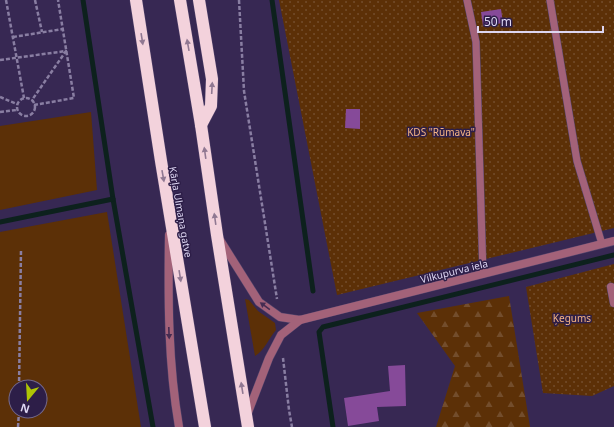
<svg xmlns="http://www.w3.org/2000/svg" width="614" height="427" font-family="'Noto Sans',sans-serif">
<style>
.grass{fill:#5c3007;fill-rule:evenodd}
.forest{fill:url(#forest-firs)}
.park{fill:url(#park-dots)}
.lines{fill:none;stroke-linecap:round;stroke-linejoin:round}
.stream{stroke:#0d211d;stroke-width:5}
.building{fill:#864a99}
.lane-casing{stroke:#52446c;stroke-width:8}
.street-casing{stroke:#52446c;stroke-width:9}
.highway-casing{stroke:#52446c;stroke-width:13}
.path{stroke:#897ea2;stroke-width:2.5;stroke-dasharray:4 2;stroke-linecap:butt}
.lane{stroke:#a36279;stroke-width:7}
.street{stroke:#a36279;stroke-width:8}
.highway{stroke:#f3d2dc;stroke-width:12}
.oneway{fill:#907892}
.oneway2{fill:#452c52}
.labels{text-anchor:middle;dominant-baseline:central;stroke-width:3;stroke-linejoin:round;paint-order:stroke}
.park-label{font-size:10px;fill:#f5b483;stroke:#2d1e48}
.street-label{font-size:10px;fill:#ddd6f2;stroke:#2d1e48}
</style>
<defs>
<pattern id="forest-firs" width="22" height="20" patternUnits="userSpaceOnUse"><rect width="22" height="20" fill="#5c3007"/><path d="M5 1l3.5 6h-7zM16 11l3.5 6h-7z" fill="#734d2c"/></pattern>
<pattern id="park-dots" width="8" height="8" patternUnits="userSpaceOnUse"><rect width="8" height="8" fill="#5c3007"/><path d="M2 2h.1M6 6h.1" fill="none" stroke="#734d2c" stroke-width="1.8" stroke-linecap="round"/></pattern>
</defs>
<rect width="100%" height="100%" fill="#372853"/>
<g class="grass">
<path d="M91 112 97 190 0 210V126Z"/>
<path d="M107 212 141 427H0V232ZM16 387H40V411H16Z"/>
<path d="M245 299 249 300 258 311 275 323 276 330C269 338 264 351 255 356Z"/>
</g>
<path class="forest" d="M509 296 530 427H436L455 366 417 313Z"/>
<g class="park">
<path d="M279 0H614V228L337 295Z"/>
<path d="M614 264V386L592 396 543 393 526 287Z"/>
</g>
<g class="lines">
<g class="stream">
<path d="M83 0 113 199 153 427"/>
<path d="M272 0 313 291"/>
<path d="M0 222 113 199"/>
<path d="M333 427 319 332 323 327 614 255"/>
</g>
</g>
<g class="building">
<path d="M501 9 503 23 483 26 481 12Z"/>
<path d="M346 109H360V129L345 128Z"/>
<path d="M405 365 406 406 377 407 379 421 348 426 344 398 390 391 388 366Z"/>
</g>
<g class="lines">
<defs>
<g id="lane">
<path d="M467 0 476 42 483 274"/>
<path d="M550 0 577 161 602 244"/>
</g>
<g id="street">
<path d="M169 235C168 299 168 363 179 427"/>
<path d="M220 240 259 302 280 317 300 320 614 241"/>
<path d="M611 287 614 303"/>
<path d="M247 415 269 358 281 335 300 320"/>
</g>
<g id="highway">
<path d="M136 0 161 161 205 427"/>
<path d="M180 0 201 125 217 235 248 427"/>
<path d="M199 0 212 79 211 106 201 125"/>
</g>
</defs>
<use href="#lane" class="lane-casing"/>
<use href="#street" class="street-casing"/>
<use href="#highway" class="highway-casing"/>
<g class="path">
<path d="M6 0 24 98"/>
<path d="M35 0 42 32"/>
<path d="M239 0 244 91 277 299"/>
<path d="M13 37 63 29"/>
<path d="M0 60 66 51 32 100"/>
<path d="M0 97 17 104"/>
<circle cx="26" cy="107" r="9"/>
<path d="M34 105 74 98 58 0"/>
<path d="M0 112 17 110"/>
<path d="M283 358 289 410 292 427"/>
<path d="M19 387 21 250"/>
<path d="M18 427 19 411"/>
</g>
<use href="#lane" class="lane"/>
<use href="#street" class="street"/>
<use href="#highway" class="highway"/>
</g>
<defs><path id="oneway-solid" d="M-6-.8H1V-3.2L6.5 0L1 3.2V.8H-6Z"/></defs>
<g class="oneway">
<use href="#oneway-solid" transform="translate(142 39) rotate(81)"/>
<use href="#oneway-solid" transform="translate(188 45) rotate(-100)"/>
<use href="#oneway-solid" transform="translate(212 88) rotate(-87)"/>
<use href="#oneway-solid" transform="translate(205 153) rotate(-98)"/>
<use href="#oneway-solid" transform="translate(163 176) rotate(80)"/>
<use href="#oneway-solid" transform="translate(215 219) rotate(-98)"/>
<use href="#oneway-solid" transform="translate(180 276) rotate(81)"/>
<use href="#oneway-solid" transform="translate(242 388) rotate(-99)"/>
</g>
<g class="oneway2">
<use href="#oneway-solid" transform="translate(265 306) rotate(-144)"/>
<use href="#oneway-solid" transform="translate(169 333) rotate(88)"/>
</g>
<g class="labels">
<g class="park-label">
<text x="441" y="132">KDS "Rūmava"</text>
<text x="572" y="318">Ķegums</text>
</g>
<g class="street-label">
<text transform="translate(181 212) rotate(80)">Kārļa Ulmaņa gatve</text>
<text transform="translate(454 271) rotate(-14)">Vilkupurva iela</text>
</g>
</g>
<g transform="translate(28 399) rotate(198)"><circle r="19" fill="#2d1e48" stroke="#73688c"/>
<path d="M0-3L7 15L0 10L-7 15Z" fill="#afc505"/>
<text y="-6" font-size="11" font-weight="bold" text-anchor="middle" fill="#ddd6f2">N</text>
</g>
<path d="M478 26v6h125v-6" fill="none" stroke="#ddd6f2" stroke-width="2"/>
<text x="484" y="26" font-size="12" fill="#ddd6f2" stroke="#2d1e48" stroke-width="3" paint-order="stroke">50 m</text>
</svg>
